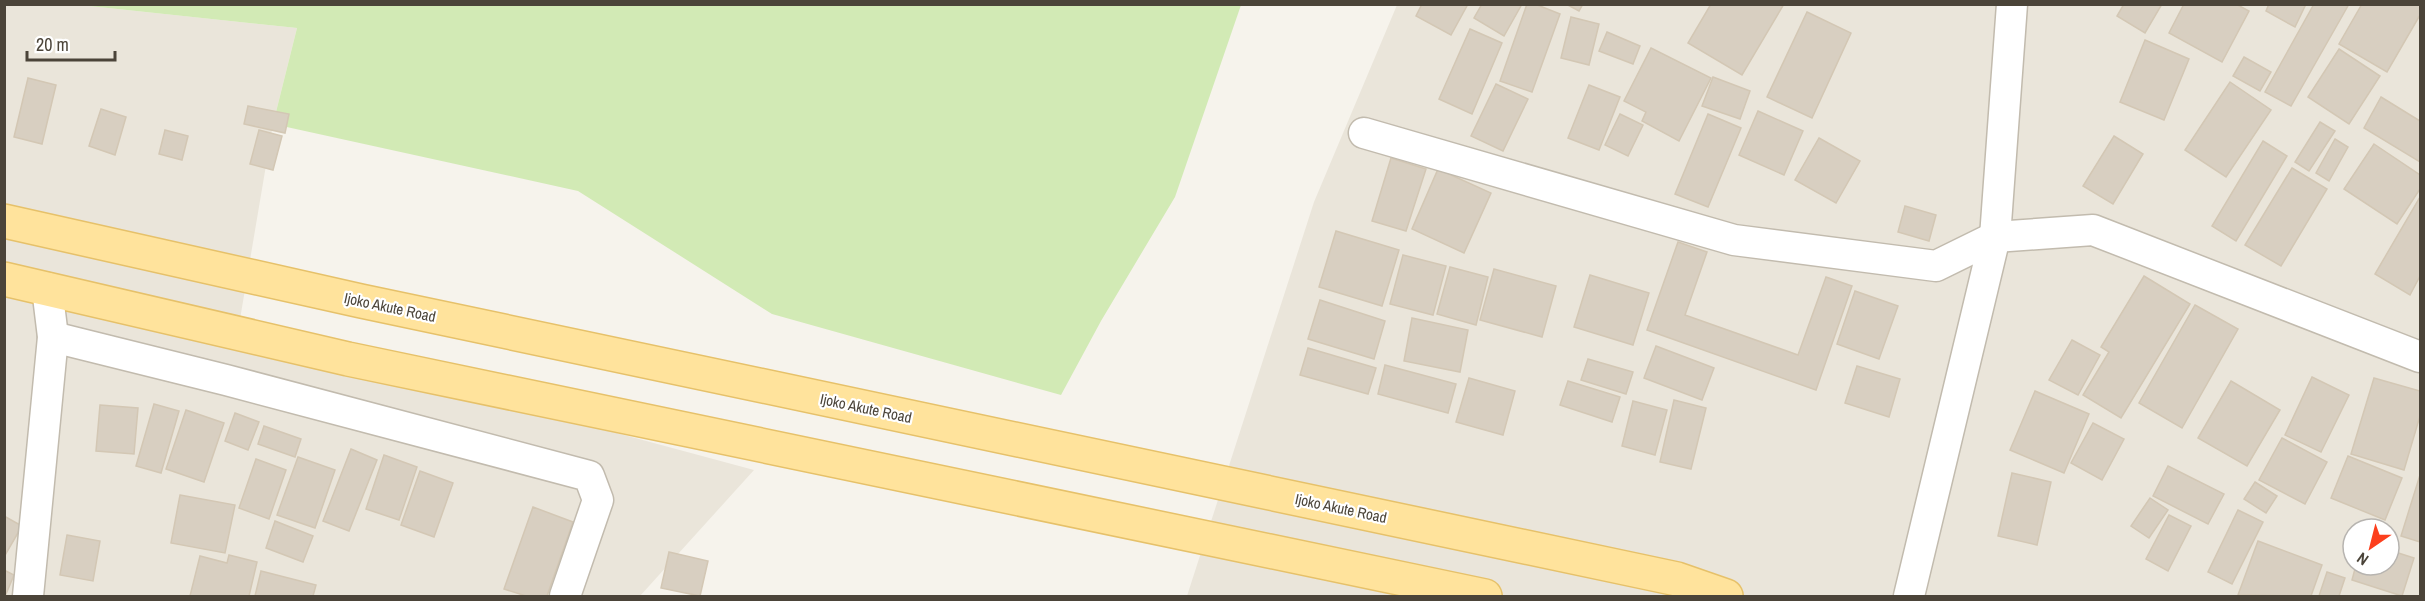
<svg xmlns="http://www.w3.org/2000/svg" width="2425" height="601" font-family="'Archivo Narrow',sans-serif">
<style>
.residential{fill:#eae5da;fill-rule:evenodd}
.green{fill:#d2eab5}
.building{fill:#d8cfc1;stroke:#d3c7b4;stroke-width:1.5}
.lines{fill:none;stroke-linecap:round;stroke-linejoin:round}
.minor-casing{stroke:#c2bbae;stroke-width:33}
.major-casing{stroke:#e6c16a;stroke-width:36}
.minor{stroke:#fff;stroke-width:30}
.major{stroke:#ffe39c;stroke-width:33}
.labels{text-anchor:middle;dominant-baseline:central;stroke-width:4.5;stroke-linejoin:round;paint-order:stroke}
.street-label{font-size:15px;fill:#4b4439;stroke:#fff}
</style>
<rect width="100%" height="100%" fill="#f6f3ec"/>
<g class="residential">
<path d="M4 5H80L297 28 273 124 238 331 754 470 640 596H5Z"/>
<path d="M1397 5H2420V596H1187L1314 202ZM2353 529H2389V565H2353Z"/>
</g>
<path class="green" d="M80 5H1241L1175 197 1101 321 1061 395 772 314 578 191 273 124 297 28Z"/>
<g class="building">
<path d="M1422 4H1468L1451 35 1416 16Z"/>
<path d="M1482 4H1522L1504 36 1474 18Z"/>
<path d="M1527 4H1535L1560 14 1532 92 1500 81Z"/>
<path d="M1566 4H1583L1579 11Z"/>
<path d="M1711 4H1784L1742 75 1688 43Z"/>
<path d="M2124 4H2162L2145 33 2117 16Z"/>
<path d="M2184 4H2236L2249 11 2222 62 2169 33Z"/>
<path d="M2269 4H2306L2295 27 2266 11Z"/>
<path d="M2314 4H2349L2291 106 2265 92Z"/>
<path d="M2362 4H2420V15L2387 72 2339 44Z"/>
<path d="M1807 12 1851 33 1812 118 1767 97Z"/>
<path d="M1571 17 1599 24 1589 65 1561 58Z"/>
<path d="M1470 29 1502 43 1472 114 1439 99Z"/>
<path d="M1607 32 1640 46 1633 64 1599 51Z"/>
<path d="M2145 40 2189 59 2164 120 2120 102Z"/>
<path d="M1651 48 1711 78 1679 141 1642 121 1646 112 1624 101Z"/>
<path d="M2339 49 2380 76 2349 124 2308 97Z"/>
<path d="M2244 57 2271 72 2260 91 2233 76Z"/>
<path d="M1713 77 1750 91 1740 119 1702 106Z"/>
<path d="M28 78 56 85 42 144 14 137Z"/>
<path d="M2230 82 2271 110 2226 177 2185 150Z"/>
<path d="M1496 84 1528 99 1503 151 1471 136Z"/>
<path d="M1589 85 1620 97 1599 150 1568 138Z"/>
<path d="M2381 97 2420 121V162L2364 128Z"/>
<path d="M248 106 289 114 285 133 244 124Z"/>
<path d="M101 109 126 117 115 155 89 146Z"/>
<path d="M1758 111 1803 131 1784 175 1739 155Z"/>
<path d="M1620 114 1643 125 1628 156 1605 145Z"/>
<path d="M1708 114 1741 128 1708 207 1675 194Z"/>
<path d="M2320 122 2335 131 2309 171 2295 162Z"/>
<path d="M165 130 188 136 182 160 159 154Z"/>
<path d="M259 130 282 136 273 170 250 164Z"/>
<path d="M2114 136 2143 154 2113 204 2083 186Z"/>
<path d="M1819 138 1860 161 1836 203 1795 180Z"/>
<path d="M2335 139 2348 147 2329 181 2316 173Z"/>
<path d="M2263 141 2287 156 2236 241 2212 226Z"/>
<path d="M2374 144 2420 175V189L2397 224 2344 189Z"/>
<path d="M1391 158 1426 169 1406 231 1372 221Z"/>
<path d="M2292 168 2327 189 2281 266 2245 245Z"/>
<path d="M1438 169 1491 193 1464 253 1412 229Z"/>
<path d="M2420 197V276L2410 295 2375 274Z"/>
<path d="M1905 206 1936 215 1929 241 1898 232Z"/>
<path d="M1336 231 1399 250 1382 306 1319 287Z"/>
<path d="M1678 242 1707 252 1685 315 1798 355 1826 277 1852 286 1816 390 1647 330Z"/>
<path d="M1403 255 1446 266 1433 315 1390 304Z"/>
<path d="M1450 267 1488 277 1476 325 1437 314Z"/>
<path d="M1494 269 1556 286 1542 337 1480 320Z"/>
<path d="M1590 275 1649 293 1633 345 1574 327Z"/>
<path d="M2144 276 2190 304 2121 418 2083 395 2109 352 2101 347Z"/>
<path d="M1855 291 1898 306 1879 359 1837 344Z"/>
<path d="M1320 300 1385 321 1374 359 1308 339Z"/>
<path d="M2195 305 2238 329 2182 428 2139 403Z"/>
<path d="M1412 318 1468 330 1460 372 1404 361Z"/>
<path d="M2072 340 2100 355 2078 395 2049 380Z"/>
<path d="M1656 346 1714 368 1702 400 1644 378Z"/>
<path d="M1308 348 1376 368 1368 394 1300 375Z"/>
<path d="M1588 359 1633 372 1626 394 1581 380Z"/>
<path d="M1385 365 1456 384 1448 413 1378 394Z"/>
<path d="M1857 366 1900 379 1889 417 1845 403Z"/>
<path d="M2312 377 2349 395 2321 452 2285 435Z"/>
<path d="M1469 378 1515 391 1503 435 1456 422Z"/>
<path d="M2374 378 2420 391V416L2404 470 2351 454Z"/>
<path d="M1568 381 1620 397 1612 422 1560 405Z"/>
<path d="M2231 381 2280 410 2247 466 2198 438Z"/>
<path d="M2035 391 2089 414 2064 473 2010 450Z"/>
<path d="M1674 400 1706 408 1691 469 1660 462Z"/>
<path d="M1633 401 1667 410 1655 455 1622 446Z"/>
<path d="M154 404 179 411 161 473 136 466Z"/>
<path d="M100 405 138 408 134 454 96 451Z"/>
<path d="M186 410 224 423 204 482 166 469Z"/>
<path d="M235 413 259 422 248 450 225 441Z"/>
<path d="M2093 423 2124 439 2102 480 2071 463Z"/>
<path d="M264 426 301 439 295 457 258 444Z"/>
<path d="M2282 438 2327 462 2305 504 2259 480Z"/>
<path d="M351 449 377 460 349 531 323 521Z"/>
<path d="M384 455 417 467 399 520 366 509Z"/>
<path d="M2348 456 2402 478 2385 520 2331 498Z"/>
<path d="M298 457 335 470 315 528 277 515Z"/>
<path d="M256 459 286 470 269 519 239 508Z"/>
<path d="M2168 466 2224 494 2208 524 2153 496Z"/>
<path d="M420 471 453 483 434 537 401 525Z"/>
<path d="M2012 473 2051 482 2037 545 1998 536Z"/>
<path d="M2420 475V542L2401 536Z"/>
<path d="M2255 482 2277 496 2266 513 2244 499Z"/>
<path d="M180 495 235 505 225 553 171 543Z"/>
<path d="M2150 498 2168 510 2149 538 2131 526Z"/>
<path d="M533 507 573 522 547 596H526L504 589Z"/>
<path d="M2238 510 2263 522 2232 584 2208 572Z"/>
<path d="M2169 515 2191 526 2168 571 2146 559Z"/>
<path d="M4 516 22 526 4 557Z"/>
<path d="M275 521 313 536 303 562 266 548Z"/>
<path d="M67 535 100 541 93 581 60 575Z"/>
<path d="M2258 541 2322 565 2311 596 2238 595Z"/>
<path d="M2389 550 2414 558 2402 596 2352 580 2356 565H2389Z"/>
<path d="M669 552 708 561 700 596 661 588Z"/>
<path d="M229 555 257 562 249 596H190L200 556 227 563Z"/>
<path d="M4 570 14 575 6 594H4Z"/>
<path d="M261 571 316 585 313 596H255Z"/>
<path d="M2327 572 2345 578 2339 596H2319Z"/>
</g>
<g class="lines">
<defs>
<g id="minor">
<path d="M1364 133 1734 240 1936 266 1995 237 2093 230 2420 357"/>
<path d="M53 337 226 380 589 476 598 500 565 596"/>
<path d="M28 596 53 337 47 288"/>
<path d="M1909 596 1995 237 2012 4"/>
</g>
<g id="major">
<path d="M4 221 361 301 1677 579 1726 596"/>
<path d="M4 279 348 359 1485 596"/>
</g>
</defs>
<use href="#minor" class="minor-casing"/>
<use href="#major" class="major-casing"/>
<use href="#minor" class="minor"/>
<use href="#major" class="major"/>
</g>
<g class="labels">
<g class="street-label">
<text transform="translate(390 307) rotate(12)">Ijoko Akute Road</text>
<text transform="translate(866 408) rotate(12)">Ijoko Akute Road</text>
<text transform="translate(1341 508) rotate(12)">Ijoko Akute Road</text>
</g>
</g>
<rect width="2425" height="601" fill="none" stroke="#4b4439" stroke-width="12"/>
<g transform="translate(2371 547) rotate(215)"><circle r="28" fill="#ffffff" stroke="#b7b4b0" stroke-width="1.5"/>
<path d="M0-4.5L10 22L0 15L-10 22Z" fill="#fc3f1d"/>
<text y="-9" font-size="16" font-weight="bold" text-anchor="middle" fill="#4b4439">N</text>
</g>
<path d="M27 51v9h88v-9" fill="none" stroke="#4b4439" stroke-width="3"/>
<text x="36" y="51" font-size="18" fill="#4b4439" stroke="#ffffff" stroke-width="4.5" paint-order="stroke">20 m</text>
</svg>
